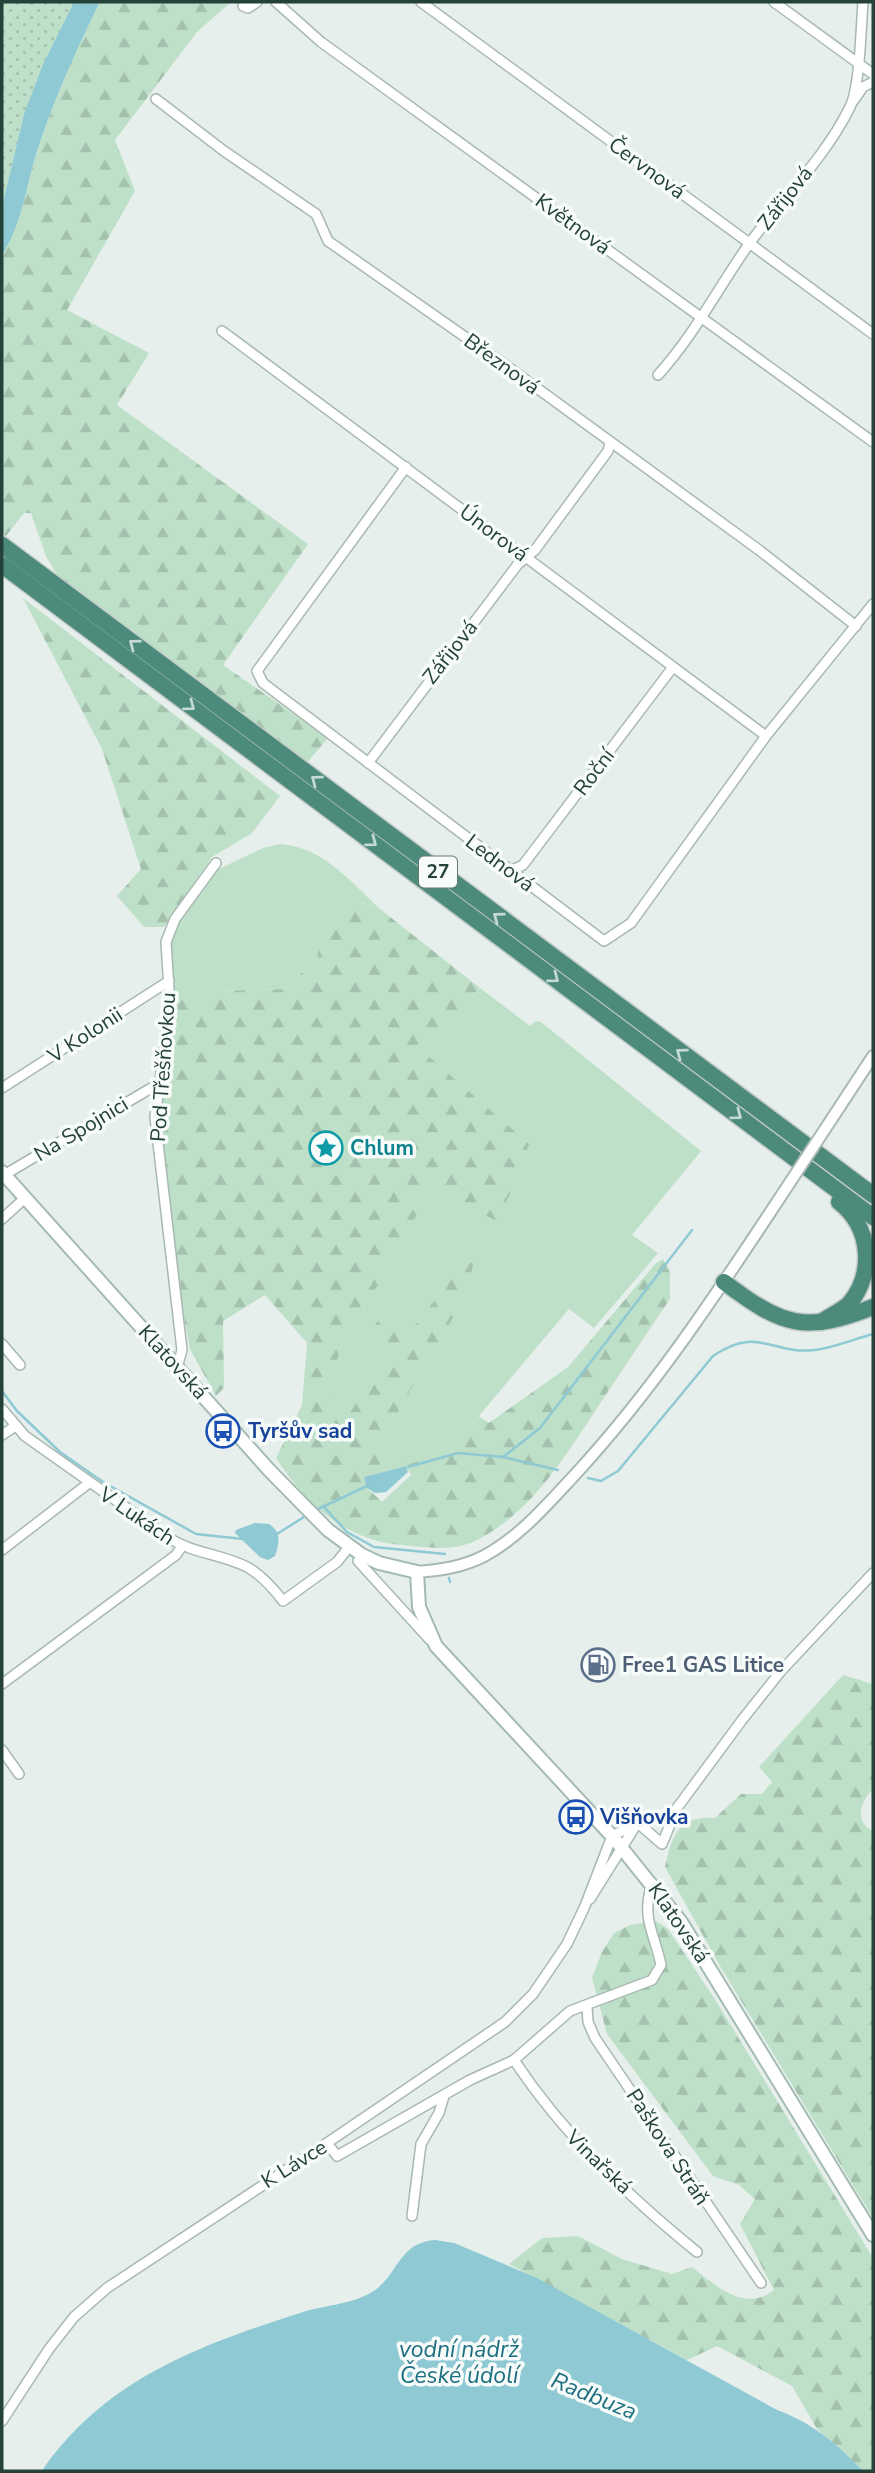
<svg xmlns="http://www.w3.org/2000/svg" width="875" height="2473" font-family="'Nunito Sans',sans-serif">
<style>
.green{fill:#bfe0c8}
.forest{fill:url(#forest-firs);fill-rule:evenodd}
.park{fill:url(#park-dots)}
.water{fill:#8ec9d4}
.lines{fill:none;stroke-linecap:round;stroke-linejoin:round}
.stream{stroke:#8ec9d4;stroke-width:2.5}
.minor-casing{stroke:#a8b8b2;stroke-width:12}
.tertiary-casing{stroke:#a8b8b2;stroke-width:14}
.secondary-casing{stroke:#a4bbb3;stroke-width:16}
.trunk-casing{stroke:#c2cac8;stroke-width:19}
.minor{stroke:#fff;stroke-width:9}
.tertiary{stroke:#fff;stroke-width:10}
.secondary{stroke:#fff;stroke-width:12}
.trunk{stroke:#4c8a7c;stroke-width:16}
.tertiary-bridge-casing{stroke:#a8b8b2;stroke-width:14;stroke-linecap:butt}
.tertiary-bridge{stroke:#fff;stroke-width:10}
.oneway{stroke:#c4d9d4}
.labels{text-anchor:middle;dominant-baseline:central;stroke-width:7;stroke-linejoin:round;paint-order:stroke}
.shield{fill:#f7fbf9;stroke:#637a73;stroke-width:2}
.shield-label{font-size:19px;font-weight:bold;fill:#24423a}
.street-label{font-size:21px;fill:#24423a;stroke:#f7fbf9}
.culture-label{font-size:21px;font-weight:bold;fill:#0d838f;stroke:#f7fbf9;text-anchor:start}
.transit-label{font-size:21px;font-weight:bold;fill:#164399;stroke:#f7fbf9;text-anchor:start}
.service-label{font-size:21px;font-weight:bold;fill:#4e5e75;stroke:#f7fbf9;text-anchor:start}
.water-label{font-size:23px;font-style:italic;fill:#1c6f80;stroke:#f7fbf9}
</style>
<defs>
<pattern id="forest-firs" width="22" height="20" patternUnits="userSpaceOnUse" patternTransform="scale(1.75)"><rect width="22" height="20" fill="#bfe0c8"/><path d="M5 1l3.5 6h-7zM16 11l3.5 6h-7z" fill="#a4c1ad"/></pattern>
<pattern id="park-dots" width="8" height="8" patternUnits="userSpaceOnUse" patternTransform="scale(1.75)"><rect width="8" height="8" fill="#bfe0c8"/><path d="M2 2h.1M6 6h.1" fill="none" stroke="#a4c1ad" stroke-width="1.8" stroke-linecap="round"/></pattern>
</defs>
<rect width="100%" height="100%" fill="#e6efeb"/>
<g class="green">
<path d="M280 844C323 847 350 881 380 909L353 900 317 959 284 989 216 991 176 1001 171 945 175 927 219 869 263 848Z"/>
<path d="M480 988 530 1026 536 1021 541 1022 701 1151 632 1235 658 1253 594 1328 569 1309 461 1437 440 1455 406 1466 331 1412V1379L349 1322 379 1284 426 1054Z"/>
</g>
<g class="forest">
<path d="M100 2H231L197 32 115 140 135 191 67 310 149 353 117 405 308 544 223 665 328 738 306 764 57 575 46 556 31 513H24L6 536 2 533V255C24 222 26 182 39 145 56 95 77 48 100 2Z"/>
<path d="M23 598 280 796 252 833 212 857 164 927H144L117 896 141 869 102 749Z"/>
<path d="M353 900 380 909 480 988 426 1054 529 1144 515 1184 496 1221 465 1204 432 1178 416 1216 379 1284 349 1322 331 1379V1411L346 1418 390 1355 364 1339 386 1311 411 1331 481 1240 462 1302 379 1444 407 1459V1465L440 1454 478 1416 489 1423 568 1367 656 1263 663 1259 670 1271V1299C646 1334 623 1369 599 1405 566 1455 532 1513 475 1541 452 1552 426 1547 402 1545 346 1541 306 1504 276 1458L302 1405 307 1343 265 1295 223 1321 224 1388 216 1396 190 1349 174 1263 166 1177 161 1094 176 1001 216 991 284 989 317 959 324 919ZM406 1466 411 1475 382 1502 366 1487 364 1477Z"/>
<path d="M843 1675 873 1684V1789C860 1802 854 1822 873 1831V2218L720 1966 665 1867C672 1836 678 1815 715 1818L741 1794H762L772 1782 759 1767Z"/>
<path d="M656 1921 668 1929 716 2001 873 2258V2471H863L817 2429 792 2386 717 2346 687 2360 509 2264 542 2238 578 2236 622 2259 672 2274 692 2267C716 2286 745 2313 774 2290L740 2224 755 2199 739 2185 713 2176 607 2034 592 1978 602 1952 614 1933 630 1925Z"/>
</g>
<path class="park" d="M2 2H74L43 64 24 114 2 207Z"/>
<g class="water">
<path d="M74 2H100C77 48 56 95 39 145 26 182 24 222 2 255V207L24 114 43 64Z"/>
<path d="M406 1466 408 1472 386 1492 375 1493 366 1487 364 1477Z"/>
<path d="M255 1523 269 1524C282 1532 279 1544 275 1556L268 1560 260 1557 235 1533 236 1530Z"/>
<path d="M435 2240 454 2243 535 2277 777 2410C813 2423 837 2444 863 2471H42C104 2380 200 2345 300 2313 323 2305 351 2305 372 2292 398 2277 397 2243 435 2240Z"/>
</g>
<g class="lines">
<g class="stream">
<path d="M2 1391 17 1411 60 1452 103 1482 196 1534 243 1539"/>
<path d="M503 1457 540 1428 692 1230"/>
<path d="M408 1467 458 1453 503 1457 558 1470"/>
<path d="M588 1478 601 1481 618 1471 713 1356C758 1325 772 1355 814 1350 834 1348 854 1339 873 1334"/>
<path d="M323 1506 347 1532 374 1547 445 1554"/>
<path d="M316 1510 367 1486"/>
<path d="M277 1534 307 1515"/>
<path d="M449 1578 450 1582"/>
</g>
<defs>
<g id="minor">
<path d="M276 2 321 42 873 442"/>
<path d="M421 2 873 334"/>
<path d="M774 2 873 74"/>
<path d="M243 6 248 8 257 2"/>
<path d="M156 99 224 151 316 214 328 241 508 367 759 550 856 626"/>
<path d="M854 100 863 87 873 82"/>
<path d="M222 331 766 736"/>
<path d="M658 375C695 334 718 288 749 244 782 199 825 158 850 107 860 87 861 27 863 2"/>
<path d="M406 467 257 671 263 683 604 941 631 923 766 736 873 604"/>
<path d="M368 763 518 564 535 550 608 451 610 443"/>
<path d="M510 871 523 865 673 667"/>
<path d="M2 1088 169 981"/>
<path d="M4 1175 158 1084"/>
<path d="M2 1219 25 1198"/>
<path d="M2 1344 20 1365"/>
<path d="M177 1368 182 1350 155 1117 170 1006 166 942 175 919 216 863"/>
<path d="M2 1409 25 1436 169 1538C194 1554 222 1554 247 1567 262 1575 273 1588 283 1601L337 1562 349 1547"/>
<path d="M2 1435 14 1427"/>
<path d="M2 1550 89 1483"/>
<path d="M358 1561 430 1640"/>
<path d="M2 1684 176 1555 182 1546"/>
<path d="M2 1750 19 1774"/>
<path d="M638 1823 662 1844 677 1808 742 1720 781 1671 873 1573"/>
<path d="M590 1899 636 1825"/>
<path d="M587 2007 588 2022 595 2038 761 2283"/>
<path d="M514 2060C563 2134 628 2196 697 2252"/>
<path d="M327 2143 337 2156 470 2080 514 2060 570 2011 652 1980 661 1965C654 1931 641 1920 652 1883"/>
<path d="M412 2216 421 2144 439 2113 444 2096"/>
<path d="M2 2421 49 2349 74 2317 107 2288 327 2143 505 2022 533 1994 567 1944 585 1906 612 1836 638 1823"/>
</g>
<g id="tertiary">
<path d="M831 1120 873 1056"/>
<path d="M417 1572C441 1570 463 1567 484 1556 518 1538 545 1507 571 1479 653 1391 717 1293 783 1193"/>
</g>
<path id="secondary" d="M2 1172 270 1471 328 1530 362 1555 379 1563 417 1572 419 1607 436 1646 612 1836 681 1922 873 2235"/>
<g id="trunk">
<path d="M2 545 873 1195"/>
<path d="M2 565 873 1217"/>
<path d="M724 1282C782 1326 805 1334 873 1307"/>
<path d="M821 1322C830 1316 841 1311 849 1304 875 1273 871 1227 839 1202"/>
</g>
</defs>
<use href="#minor" class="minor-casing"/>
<use href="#tertiary" class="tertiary-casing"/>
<use href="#secondary" class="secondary-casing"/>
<use href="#trunk" class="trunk-casing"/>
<use href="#minor" class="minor"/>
<use href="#tertiary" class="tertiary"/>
<use href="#secondary" class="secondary"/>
<use href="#trunk" class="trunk"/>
<defs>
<path id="tertiary-bridge" d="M783 1193 831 1120"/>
</defs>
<use href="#tertiary-bridge" class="tertiary-bridge-casing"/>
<use href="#tertiary-bridge" class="tertiary-bridge"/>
</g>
<defs><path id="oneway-chevron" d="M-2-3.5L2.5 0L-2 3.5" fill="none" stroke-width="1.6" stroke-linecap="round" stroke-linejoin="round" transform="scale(1.75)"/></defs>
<g class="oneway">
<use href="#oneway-chevron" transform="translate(134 644) rotate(-143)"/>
<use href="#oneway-chevron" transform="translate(190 706) rotate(37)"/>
<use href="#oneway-chevron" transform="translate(316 780) rotate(-143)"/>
<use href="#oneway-chevron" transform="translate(372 842) rotate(37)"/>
<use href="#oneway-chevron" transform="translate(498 917) rotate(-143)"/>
<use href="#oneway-chevron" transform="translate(554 978) rotate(37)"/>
<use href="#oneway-chevron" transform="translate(681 1053) rotate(-143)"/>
<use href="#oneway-chevron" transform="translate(737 1115) rotate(37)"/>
</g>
<defs>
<symbol id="sight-ring" viewBox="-11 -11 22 22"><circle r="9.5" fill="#f7fbf9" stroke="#0f9aa8" stroke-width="1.5"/><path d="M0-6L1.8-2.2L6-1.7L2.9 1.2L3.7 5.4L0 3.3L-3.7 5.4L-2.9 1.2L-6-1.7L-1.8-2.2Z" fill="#0f9aa8"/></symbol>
<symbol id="bus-ring" viewBox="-11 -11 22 22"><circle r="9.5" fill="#f7fbf9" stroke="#1a4fb4" stroke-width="1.5"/><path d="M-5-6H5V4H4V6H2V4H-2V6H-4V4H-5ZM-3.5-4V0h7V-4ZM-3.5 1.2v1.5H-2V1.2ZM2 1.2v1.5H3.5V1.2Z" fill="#1a4fb4"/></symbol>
<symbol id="fuel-ring" viewBox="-11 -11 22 22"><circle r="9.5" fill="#f7fbf9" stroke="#5c6f8a" stroke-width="1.5"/><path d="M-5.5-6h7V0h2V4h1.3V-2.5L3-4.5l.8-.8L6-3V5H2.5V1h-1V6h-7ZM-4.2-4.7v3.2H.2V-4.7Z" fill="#5c6f8a"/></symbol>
</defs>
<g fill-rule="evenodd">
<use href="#sight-ring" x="307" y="1129" width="38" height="38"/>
<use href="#bus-ring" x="204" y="1412" width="38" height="38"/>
<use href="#fuel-ring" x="579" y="1646" width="38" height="38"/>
<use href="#bus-ring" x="557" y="1798" width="38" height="38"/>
</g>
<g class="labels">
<rect class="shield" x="419" y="856.5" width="38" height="31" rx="5"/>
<g class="shield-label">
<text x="438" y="872">27</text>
</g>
<g class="street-label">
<text transform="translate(647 168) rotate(36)">Červnová</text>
<text transform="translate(785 198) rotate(-52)">Zářijová</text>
<text transform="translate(573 224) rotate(36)">Květnová</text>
<text transform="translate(502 364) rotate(36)">Březnová</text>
<text transform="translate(494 533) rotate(37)">Únorová</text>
<text transform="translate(450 652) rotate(-52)">Zářijová</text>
<text transform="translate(594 772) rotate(-53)">Roční</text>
<text transform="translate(500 863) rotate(37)">Lednová</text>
<text transform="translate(85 1035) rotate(-33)">V Kolonii</text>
<text transform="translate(163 1067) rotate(-86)">Pod Třešňovkou</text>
<text transform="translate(81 1129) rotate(-31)">Na Spojnici</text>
<text transform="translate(173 1362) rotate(48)">Klatovská</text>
<text transform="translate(137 1516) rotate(34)">V Lukách</text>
<text transform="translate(679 1923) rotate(56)">Klatovská</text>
<text transform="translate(668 2147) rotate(57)">Paškova Stráň</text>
<text transform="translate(599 2162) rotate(44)">Vinařská</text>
<text transform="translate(294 2164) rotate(-32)">K Lávce</text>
</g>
<g class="culture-label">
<text x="350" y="1148">Chlum</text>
</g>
<g class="transit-label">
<text x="248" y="1431">Tyršův sad</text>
<text x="600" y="1817">Višňovka</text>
</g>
<g class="service-label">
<text x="622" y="1665">Free1 GAS Litice</text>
</g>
<g class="water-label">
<text x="459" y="2349">vodní nádrž<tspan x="459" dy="26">České údolí</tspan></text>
<text transform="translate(594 2396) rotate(22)">Radbuza</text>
</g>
</g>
<rect width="875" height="2473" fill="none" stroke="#24423a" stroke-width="7"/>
</svg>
